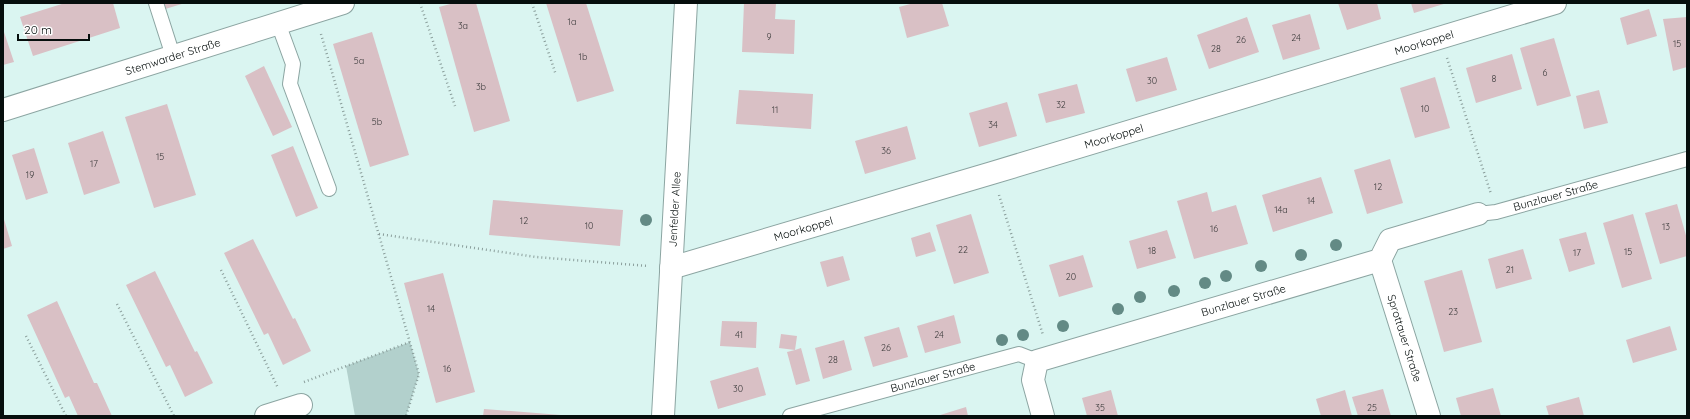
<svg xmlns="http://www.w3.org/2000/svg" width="1690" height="419" font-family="Quicksand,sans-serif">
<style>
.green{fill:#b2d0cc}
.building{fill:#d9c0c5}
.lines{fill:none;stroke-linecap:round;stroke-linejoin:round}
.lane-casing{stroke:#8ca5a2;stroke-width:16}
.street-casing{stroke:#8ca5a2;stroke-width:24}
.secondary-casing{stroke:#8ca5a2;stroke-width:24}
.path{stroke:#8b9f9c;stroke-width:2.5;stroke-dasharray:1 3;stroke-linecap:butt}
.lane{stroke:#fff;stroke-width:14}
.street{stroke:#fff;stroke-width:22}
.secondary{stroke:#fff;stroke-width:22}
.tree{fill:#638a85}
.labels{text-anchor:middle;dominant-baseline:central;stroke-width:3;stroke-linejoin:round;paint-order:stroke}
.number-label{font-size:9px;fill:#3b3a3b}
.street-label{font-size:11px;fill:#060e0d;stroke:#fff}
</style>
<rect width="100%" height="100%" fill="#daf5f1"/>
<path class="green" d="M410 342 419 374 406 416H355L346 366Z"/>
<g class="building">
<path d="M65 3H113L120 28 33 56 20 17Z"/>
<path d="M160 3H185L162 10Z"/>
<path d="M454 3H476L510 121 474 132 439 7Z"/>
<path d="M546 3H586L614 91 577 102Z"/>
<path d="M744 3H776L775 19 795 20 794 54 742 52Z"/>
<path d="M914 3H942L949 26 907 38 899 7Z"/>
<path d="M1338 3H1377L1381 19 1347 30Z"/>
<path d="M1411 3H1447L1414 13Z"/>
<path d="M1649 9 1657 36 1627 45 1620 18Z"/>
<path d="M1310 14 1320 49 1283 60 1272 25Z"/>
<path d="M1247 17 1259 52 1209 69 1197 35Z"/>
<path d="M1687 17V67L1673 71 1663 19Z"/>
<path d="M3 29 14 62 3 65Z"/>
<path d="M372 32 409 155 370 167 333 44Z"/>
<path d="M1554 38 1571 96 1537 106 1520 48Z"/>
<path d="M1512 54 1522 89 1476 103 1466 68Z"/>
<path d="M1167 57 1177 90 1136 102 1126 69Z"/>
<path d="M264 66 292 127 273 136 245 76Z"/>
<path d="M1435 77 1450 128 1415 138 1400 88Z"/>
<path d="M1077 84 1085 113 1046 123 1038 94Z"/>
<path d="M739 90 813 94 811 129 736 124Z"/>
<path d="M1599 90 1608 123 1584 129 1576 96Z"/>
<path d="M1007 102 1017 136 979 147 969 113Z"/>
<path d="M167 104 196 195 154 208 125 117Z"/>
<path d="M907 126 916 159 865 174 855 141Z"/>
<path d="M103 131 120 183 84 195 68 143Z"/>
<path d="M293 146 318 208 296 217 271 155Z"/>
<path d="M34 148 48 193 26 200 12 155Z"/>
<path d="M1390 159 1403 203 1367 214 1354 170Z"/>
<path d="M1321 177 1333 213 1273 232 1262 195Z"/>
<path d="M1207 192 1212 212 1236 205 1248 244 1194 259 1177 201Z"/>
<path d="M493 200 623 210 620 246 489 235Z"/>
<path d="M1677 204 1687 239V256L1660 264 1645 213Z"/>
<path d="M971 214 989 273 954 284 936 225Z"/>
<path d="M1633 214 1652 279 1622 288 1603 223Z"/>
<path d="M3 216 12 246 3 249Z"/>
<path d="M1167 230 1176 258 1137 269 1129 241Z"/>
<path d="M930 232 936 251 916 257 911 238Z"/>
<path d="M1586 232 1595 264 1569 272 1559 239Z"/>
<path d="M253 239 293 319 295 318 311 351 283 365 268 333 264 335 224 253Z"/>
<path d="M1523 249 1532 279 1496 289 1488 259Z"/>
<path d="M1083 255 1093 287 1059 297 1049 265Z"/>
<path d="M843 256 850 280 827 287 820 262Z"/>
<path d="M1462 270 1482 342 1444 352 1424 281Z"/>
<path d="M155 271 195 352 197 351 213 383 185 397 170 365 166 367 126 285Z"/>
<path d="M443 273 475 392 436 403 404 283Z"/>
<path d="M57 301 94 383H97L112 416H78L69 396 65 398 27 315Z"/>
<path d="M954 315 961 343 925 353 917 326Z"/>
<path d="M722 321 757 322 756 348 720 346Z"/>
<path d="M1670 326 1677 350 1633 363 1626 340Z"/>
<path d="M899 327 908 357 873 367 864 337Z"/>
<path d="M781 334 797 336 795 350 801 348 810 381 796 385 787 352 795 350 779 348Z"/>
<path d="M844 340 852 370 823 379 815 348Z"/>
<path d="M758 367 766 395 718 409 710 381Z"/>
<path d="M1493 388 1501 416H1461L1456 398Z"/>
<path d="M1383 389 1391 416H1358L1352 397Z"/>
<path d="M1111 390 1118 416H1087L1082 398Z"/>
<path d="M1345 390 1352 416H1321L1316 399Z"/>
<path d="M1579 397 1584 416H1549L1546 406Z"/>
<path d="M966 407 968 416H937Z"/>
<path d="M484 409 561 415V416H483Z"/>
</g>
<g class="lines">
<defs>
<g id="lane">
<path d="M156 3 173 56"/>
<path d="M278 23 293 64 290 84 329 189"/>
<path id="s1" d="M1478 214 1496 212 1687 159"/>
<path id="s2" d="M790 416 1019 354 1037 361"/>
</g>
<g id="street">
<path id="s3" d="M3 110 343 3"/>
<path id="s4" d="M1380 260 1429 416"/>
<path id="s5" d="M671 268 992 173 1555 3"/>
<path d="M266 416 301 405"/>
<path id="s6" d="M1043 416 1033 380 1037 361 1380 260 1390 240 1478 214"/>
</g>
<g id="secondary">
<path id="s7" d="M663 416 686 3"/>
</g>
</defs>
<use href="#lane" class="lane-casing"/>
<use href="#street" class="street-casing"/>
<use href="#secondary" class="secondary-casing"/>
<g class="path">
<path d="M420 3 455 106"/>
<path d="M532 3 556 75"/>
<path d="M321 34 419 374 406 416"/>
<path d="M1447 58 1491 194"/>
<path d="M999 195 1043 335"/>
<path d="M379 234 536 257 648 266"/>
<path d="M221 270 278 388"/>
<path d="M117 304 174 416"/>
<path d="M26 336 66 416"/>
<path d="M304 382 410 342"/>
</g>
<use href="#lane" class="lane"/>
<use href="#street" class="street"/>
<use href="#secondary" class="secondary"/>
</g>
<g class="tree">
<circle cx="646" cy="220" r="6"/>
<circle cx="1336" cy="245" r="6"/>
<circle cx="1301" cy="255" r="6"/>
<circle cx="1261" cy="266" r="6"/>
<circle cx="1226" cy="276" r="6"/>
<circle cx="1205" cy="283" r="6"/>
<circle cx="1174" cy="291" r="6"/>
<circle cx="1140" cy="297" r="6"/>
<circle cx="1118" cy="309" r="6"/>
<circle cx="1063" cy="326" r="6"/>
<circle cx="1023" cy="335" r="6"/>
<circle cx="1002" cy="340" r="6"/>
</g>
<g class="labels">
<g class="number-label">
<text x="572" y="21">1a</text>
<text x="463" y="25">3a</text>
<text x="769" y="36">9</text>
<text x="1296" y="37">24</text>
<text x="1241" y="39">26</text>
<text x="1677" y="43">15</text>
<text x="1216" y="48">28</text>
<text x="583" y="56">1b</text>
<text x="359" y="60">5a</text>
<text x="1545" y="72">6</text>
<text x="1494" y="78">8</text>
<text x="1152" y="80">30</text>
<text x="481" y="86">3b</text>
<text x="1061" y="104">32</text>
<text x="1425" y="108">10</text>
<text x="775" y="109">11</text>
<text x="377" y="121">5b</text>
<text x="993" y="124">34</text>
<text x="886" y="150">36</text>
<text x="160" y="156">15</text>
<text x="94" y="163">17</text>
<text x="30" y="174">19</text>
<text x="1378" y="186">12</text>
<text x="1311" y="200">14</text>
<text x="1281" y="209">14a</text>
<text x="524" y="220">12</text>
<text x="589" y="225">10</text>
<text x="1666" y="226">13</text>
<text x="1214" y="228">16</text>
<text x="963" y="249">22</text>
<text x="1152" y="250">18</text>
<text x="1628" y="251">15</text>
<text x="1577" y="252">17</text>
<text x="1510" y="269">21</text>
<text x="1071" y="276">20</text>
<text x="431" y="308">14</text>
<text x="1453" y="311">23</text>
<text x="739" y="334">41</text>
<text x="939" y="334">24</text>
<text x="886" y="347">26</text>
<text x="833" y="359">28</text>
<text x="447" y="368">16</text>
<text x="738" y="388">30</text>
<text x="1100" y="407">35</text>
<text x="1372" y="407">25</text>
</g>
<g class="street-label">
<text stroke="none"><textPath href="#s5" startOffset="786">Moorkoppel</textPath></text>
<text stroke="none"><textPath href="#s3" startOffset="178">Stemwarder Straße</textPath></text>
<text stroke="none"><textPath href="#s5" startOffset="462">Moorkoppel</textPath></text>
<text stroke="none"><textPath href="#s1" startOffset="80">Bunzlauer Straße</textPath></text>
<text stroke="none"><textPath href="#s7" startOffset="207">Jenfelder Allee</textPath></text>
<text stroke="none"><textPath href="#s5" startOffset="138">Moorkoppel</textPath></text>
<text stroke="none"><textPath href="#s6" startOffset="272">Bunzlauer Straße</textPath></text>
<text stroke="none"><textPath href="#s4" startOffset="82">Sprottauer Straße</textPath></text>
<text stroke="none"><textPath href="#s2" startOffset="148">Bunzlauer Straße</textPath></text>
</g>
</g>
<rect width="1690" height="419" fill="none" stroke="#060e0d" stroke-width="8"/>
<path d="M18 34v6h71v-6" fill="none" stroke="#060e0d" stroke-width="2"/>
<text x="24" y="34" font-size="12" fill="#060e0d" stroke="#ffffff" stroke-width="3" paint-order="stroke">20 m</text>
</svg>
